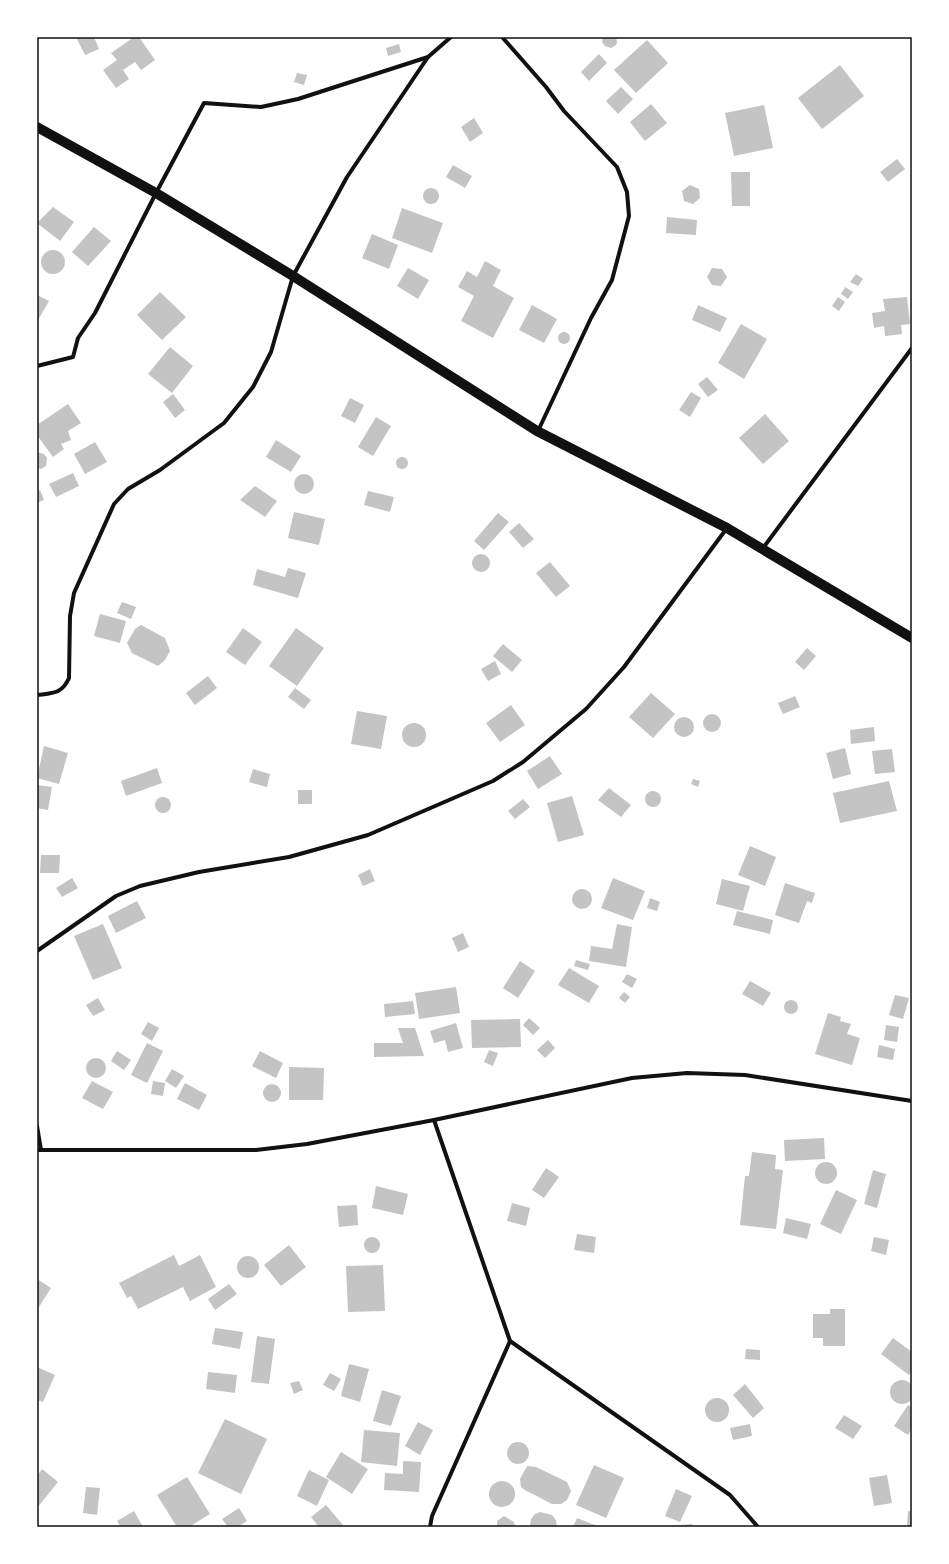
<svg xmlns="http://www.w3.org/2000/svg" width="949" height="1564" font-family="Helvetica,sans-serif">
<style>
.building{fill:#c4c4c4}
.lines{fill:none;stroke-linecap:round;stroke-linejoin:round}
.minor{stroke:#111;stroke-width:4}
.primary{stroke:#111;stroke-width:10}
.neatline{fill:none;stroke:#111;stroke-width:1.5}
</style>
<rect width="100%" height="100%" fill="#fff"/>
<g class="building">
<path d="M76 37H94L99 49 85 55Z"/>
<path d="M134 37H139L155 60 141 70 135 62 123 70 129 79 116 88 103 70 117 60 111 53Z"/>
<path d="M603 37H616L617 42 616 45 611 48 605 46 602 42Z"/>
<path d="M647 40 668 63 636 93 614 70Z"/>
<path d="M399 44 401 52 388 56 386 48Z"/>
<path d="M599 54 607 63 589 81 581 72Z"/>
<path d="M840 65 864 96 822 129 798 98Z"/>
<path d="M297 73 307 75 304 85 294 82Z"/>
<path d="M621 87 633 99 618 114 606 101Z"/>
<path d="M651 104 667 123 645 141 630 122Z"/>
<path d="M764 105 773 148 734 156 725 113Z"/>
<path d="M474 118 483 133 470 142 461 127Z"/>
<path d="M897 159 905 169 888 182 880 172Z"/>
<path d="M453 165 472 176 465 188 446 177Z"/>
<path d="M731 172H750V206H732Z"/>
<path d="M690 185 699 189 700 198 693 204 684 201 682 191Z"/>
<circle cx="431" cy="196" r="8"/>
<path d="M53 207 74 222 60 241 37 223Z"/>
<path d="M402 208 443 223 432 253 392 238Z"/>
<path d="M667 217 697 220 696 235 666 233Z"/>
<path d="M94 227 111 241 88 266 72 252Z"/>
<path d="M372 234 398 245 389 269 362 258Z"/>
<circle cx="53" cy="262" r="12"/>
<path d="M485 261 501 270 493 286 514 298 493 338 461 321 474 296 458 287 467 271 477 277Z"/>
<path d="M408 268 429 280 418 299 397 286Z"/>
<path d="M712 268 722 269 727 277 721 286 712 285 707 277Z"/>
<path d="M856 274 863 279 858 286 850 282Z"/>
<path d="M845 287 853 292 848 299 841 294Z"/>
<path d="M160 292 186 317 162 340 137 315Z"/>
<path d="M37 295 49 301 37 322Z"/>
<path d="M838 297 845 302 839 311 832 306Z"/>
<path d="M907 297 910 324 901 325 902 334 885 336 884 326 874 328 872 313 885 311 883 299Z"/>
<path d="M532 305 557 319 544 343 519 330Z"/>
<path d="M698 305 727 318 720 332 692 320Z"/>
<path d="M741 324 767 339 744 379 718 363Z"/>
<circle cx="564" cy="338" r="6"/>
<path d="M170 347 193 366 172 393 148 374Z"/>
<path d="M707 377 718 390 708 397 698 384Z"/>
<path d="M691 392 701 398 690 417 679 410Z"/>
<path d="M173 394 185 410 175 418 163 402Z"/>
<path d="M350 398 364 405 355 423 341 416Z"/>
<path d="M68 404 81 423 68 431 71 440 61 444 64 449 53 457 37 435V425Z"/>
<path d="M765 414 789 441 763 464 739 438Z"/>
<path d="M376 417 391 426 373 456 358 447Z"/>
<path d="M276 440 301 456 291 472 266 457Z"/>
<path d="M95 442 107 462 85 474 74 454Z"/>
<path d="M37 452 44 454 47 458 46 466 41 469 37 468Z"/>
<circle cx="402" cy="463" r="6"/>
<path d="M73 473 79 486 56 497 49 484Z"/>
<circle cx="304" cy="484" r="10"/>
<path d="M255 486 277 501 265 517 240 500Z"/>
<path d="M40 490 44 500 37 503V492Z"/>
<path d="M368 491 394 497 390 512 364 505Z"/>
<path d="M294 512 325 519 319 545 288 538Z"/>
<path d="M498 513 509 522 484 550 474 541Z"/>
<path d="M519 523 534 539 523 548 509 532Z"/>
<circle cx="481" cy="563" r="9"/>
<path d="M550 562 570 586 556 597 536 573Z"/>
<path d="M288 568 306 573 298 598 253 585 257 569 285 577Z"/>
<path d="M122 602 136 607 131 619 117 613Z"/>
<path d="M100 614 126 621 120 643 94 636Z"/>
<path d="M141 625 165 638 170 651 165 660 158 666 132 653 127 643 135 629Z"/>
<path d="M243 628 262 642 245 665 226 652Z"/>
<path d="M296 628 324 648 297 686 269 666Z"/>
<path d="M503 644 522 660 512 672 493 656Z"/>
<path d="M807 648 816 656 804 670 795 662Z"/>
<path d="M495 661 501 674 488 681 481 669Z"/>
<path d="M208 676 217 688 195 705 186 693Z"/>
<path d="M295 688 311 700 304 709 288 697Z"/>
<path d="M651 693 675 714 653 738 629 717Z"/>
<path d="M795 696 800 707 783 714 778 703Z"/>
<path d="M511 705 525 725 500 742 486 723Z"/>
<path d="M357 711 387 716 381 749 351 744Z"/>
<circle cx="712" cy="723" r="9"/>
<circle cx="684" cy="727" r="10"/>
<circle cx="414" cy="735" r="12"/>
<path d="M874 727 875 741 851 744 850 730Z"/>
<path d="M44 746 68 753 59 784 37 778Z"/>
<path d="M845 748 851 774 833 779 826 753Z"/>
<path d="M892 749 895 772 875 774 872 751Z"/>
<path d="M550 756 562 774 538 789 527 771Z"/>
<path d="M157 768 162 783 126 796 121 781Z"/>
<path d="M253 769 270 774 267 787 249 782Z"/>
<path d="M693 779 700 781 698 787 691 784Z"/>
<path d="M889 781 897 811 840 823 833 793Z"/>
<path d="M37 785 52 787 48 810 37 808Z"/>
<path d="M609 788 631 805 621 817 598 800Z"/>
<rect x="298" y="790" width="14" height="14"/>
<circle cx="653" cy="799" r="8"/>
<path d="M572 796 584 835 558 842 547 803Z"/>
<circle cx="163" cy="805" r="8"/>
<path d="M523 799 530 807 515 819 508 811Z"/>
<path d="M750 846 776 857 765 886 738 875Z"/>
<path d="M41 855H60L59 873H40Z"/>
<path d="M370 869 375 881 363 886 358 875Z"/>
<path d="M72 878 78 888 62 897 56 888Z"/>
<path d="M613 878 645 891 633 920 601 908Z"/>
<path d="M722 879 750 886 743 911 716 904Z"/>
<path d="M785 883 815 893 812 903 807 901 799 923 775 915Z"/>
<circle cx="582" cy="899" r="10"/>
<path d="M650 898 660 902 657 911 647 908Z"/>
<path d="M137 901 146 918 116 933 108 916Z"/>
<path d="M737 911 773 920 770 934 733 925Z"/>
<path d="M103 924 122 968 93 980 74 936Z"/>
<path d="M617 924 632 927 626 967 589 961 591 946 612 949Z"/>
<path d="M463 933 469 947 458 952 452 938Z"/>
<path d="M576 960 590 964 588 970 574 966Z"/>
<path d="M520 961 535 971 518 998 503 988Z"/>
<path d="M569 968 599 986 589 1003 558 985Z"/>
<path d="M627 974 637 979 632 988 622 982Z"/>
<path d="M750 981 771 993 763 1006 742 994Z"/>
<path d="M456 987 460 1013 419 1019 415 993Z"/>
<path d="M624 992 630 997 625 1003 619 998Z"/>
<path d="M895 995 909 998 903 1019 889 1015Z"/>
<path d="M98 998 105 1010 93 1016 86 1005Z"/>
<circle cx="791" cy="1007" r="7"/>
<path d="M413 1001 415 1014 385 1017 384 1004Z"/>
<path d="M828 1013 841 1017 840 1021 851 1024 847 1034 860 1038 852 1065 815 1054Z"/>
<path d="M529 1018 540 1028 533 1035 523 1025Z"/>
<path d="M520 1019 521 1047 472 1048 471 1020Z"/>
<path d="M148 1022 159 1028 152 1041 141 1034Z"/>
<path d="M456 1023 463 1048 448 1052 445 1040 434 1043 430 1031Z"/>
<path d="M886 1025 899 1027 897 1042 884 1040Z"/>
<path d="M398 1028H415L424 1056 374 1057V1043H403Z"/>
<path d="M548 1040 555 1048 545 1058 537 1050Z"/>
<path d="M147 1043 163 1051 147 1083 131 1075Z"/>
<path d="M879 1045 895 1049 893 1060 877 1057Z"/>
<path d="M489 1050 498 1053 493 1066 484 1062Z"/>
<path d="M117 1051 131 1060 124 1070 111 1061Z"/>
<path d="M260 1051 283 1063 276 1078 252 1066Z"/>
<circle cx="96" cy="1068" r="10"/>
<path d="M289 1067 324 1068 323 1100H289Z"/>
<path d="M172 1069 184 1076 176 1088 165 1081Z"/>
<path d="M92 1081 113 1092 103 1109 82 1098Z"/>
<path d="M153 1081 165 1083 163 1096 151 1094Z"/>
<path d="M185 1083 207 1095 199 1110 177 1099Z"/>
<circle cx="272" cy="1093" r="9"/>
<path d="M824 1138 825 1159 785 1161 784 1140Z"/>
<path d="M752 1152 776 1155 775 1169 783 1170 776 1229 740 1225 745 1176H749Z"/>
<circle cx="826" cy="1173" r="11"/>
<path d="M546 1168 559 1177 544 1198 532 1190Z"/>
<path d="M873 1170 886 1174 877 1208 864 1204Z"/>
<path d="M376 1186 408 1194 403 1215 372 1208Z"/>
<path d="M836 1190 857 1200 841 1234 820 1224Z"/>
<path d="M512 1203 530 1208 526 1226 507 1221Z"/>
<path d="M357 1205 358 1225 339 1227 337 1206Z"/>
<path d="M786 1218 811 1224 807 1239 783 1233Z"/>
<path d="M577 1234 596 1237 594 1253 574 1250Z"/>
<circle cx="372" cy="1245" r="8"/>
<path d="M874 1237 889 1240 886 1255 871 1251Z"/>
<path d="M289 1245 306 1267 281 1286 264 1265Z"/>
<path d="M174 1255 179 1266 200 1255 216 1287 190 1301 183 1287 138 1309 131 1296 127 1298 119 1283Z"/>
<circle cx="248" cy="1267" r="11"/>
<path d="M383 1265 385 1311 348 1312 346 1266Z"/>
<path d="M37 1279 51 1288 39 1307 37 1305Z"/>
<path d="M229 1284 237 1294 215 1310 208 1299Z"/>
<path d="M830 1309H845V1346H823V1338H813V1314H830Z"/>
<path d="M215 1328 243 1332 240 1349 212 1344Z"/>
<path d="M257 1336 275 1339 269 1384 251 1382Z"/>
<path d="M893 1338 912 1352V1371L909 1375 881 1354Z"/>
<path d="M746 1349 760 1350V1360L745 1359Z"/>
<path d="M349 1364 369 1369 360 1402 341 1396Z"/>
<path d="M37 1367 55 1375 43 1402 37 1400Z"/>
<path d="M208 1372 237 1375 235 1393 206 1389Z"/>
<path d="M330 1373 341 1379 334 1391 323 1385Z"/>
<circle cx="902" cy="1392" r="12"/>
<path d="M299 1381 303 1390 294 1394 290 1383Z"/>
<path d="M745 1384 764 1408 753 1418 733 1395Z"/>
<path d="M382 1390 401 1396 391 1426 373 1421Z"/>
<circle cx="717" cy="1410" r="12"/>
<path d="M908 1405 912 1408V1428L908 1435 894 1426Z"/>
<path d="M844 1415 862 1426 853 1439 835 1428Z"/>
<path d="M225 1419 267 1439 241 1494 198 1473Z"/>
<path d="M418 1422 433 1430 420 1455 405 1446Z"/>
<path d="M750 1424 752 1436 733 1440 730 1428Z"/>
<path d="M364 1430 400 1433 397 1466 361 1462Z"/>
<circle cx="518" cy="1453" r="11"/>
<path d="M341 1452 368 1469 352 1494 326 1477Z"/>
<path d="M403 1461 421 1462 419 1492 384 1490 385 1473 403 1474Z"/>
<path d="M594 1465 624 1478 606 1518 576 1505Z"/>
<path d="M527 1466 536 1467 567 1482 571 1491 567 1500 561 1504H552L525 1490 521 1487 520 1479Z"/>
<path d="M42 1469 58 1482 37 1508V1476Z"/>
<path d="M309 1470 329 1480 317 1506 297 1496Z"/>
<path d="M887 1475 892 1503 874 1506 869 1478Z"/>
<path d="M187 1477 210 1514 189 1527H177L157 1495Z"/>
<circle cx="502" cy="1494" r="13"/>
<path d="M86 1487 100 1488 97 1515 83 1513Z"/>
<path d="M676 1489 692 1496 680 1522 665 1516Z"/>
<path d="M326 1505 343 1525 341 1527H319L311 1517Z"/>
<path d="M239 1508 247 1521 237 1527H228L222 1519Z"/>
<path d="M134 1511 143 1527H121L117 1521Z"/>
<path d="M908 1511 912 1512V1526H907Z"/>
<path d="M540 1512 552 1515 556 1520 557 1527H530L531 1519 535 1514Z"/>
<path d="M504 1516 514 1522 515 1527 497 1526V1521Z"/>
<path d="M577 1518 600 1527H573Z"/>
<path d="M692 1524 693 1527H670V1526Z"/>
</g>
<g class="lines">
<g class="minor">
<path d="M502 37 546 87 564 111 617 167 627 192 629 216 612 280 591 318 538 431"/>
<path d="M37 366 73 357 78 338 95 313 156 193 204 103 261 107 298 99 428 57 451 37"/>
<path d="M763 548 912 348"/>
<path d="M37 695C53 693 62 694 69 678L70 616 74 593 114 504 128 489 160 470 224 423 253 387 271 352 293 276 347 177 428 57"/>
<path d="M37 951 116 896 140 886 199 872 289 857 368 835 493 781 523 762 586 709 624 667 727 528"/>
<path d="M434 1120 510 1341 730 1495 758 1527"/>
<path d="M37 1126 41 1150"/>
<path d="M37 1150H256L307 1144 434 1120 632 1078 687 1073 745 1075 912 1101"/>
<path d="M430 1527 432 1516 510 1341"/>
</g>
<path class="primary" d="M37 127 156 193 293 276 537 431 727 528 912 638"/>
</g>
<rect width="949" height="1564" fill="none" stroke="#ffffff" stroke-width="76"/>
<rect x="38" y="38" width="873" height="1488" class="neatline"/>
</svg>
